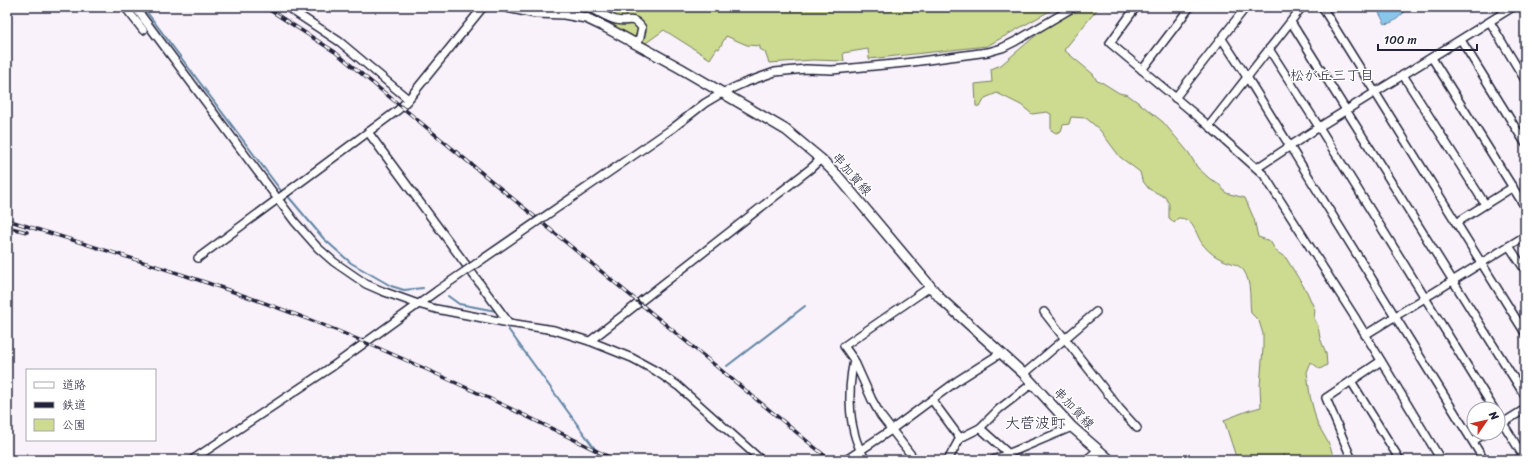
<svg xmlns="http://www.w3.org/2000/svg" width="1532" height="467" font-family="Sriracha,'Klee One',sans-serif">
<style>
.green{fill:#ccdb8f;stroke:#777e65}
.water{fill:#8ac6ea;stroke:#6084a4}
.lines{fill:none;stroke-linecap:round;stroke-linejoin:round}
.stream{stroke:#6084a4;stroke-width:2}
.minor-casing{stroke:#22223b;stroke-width:10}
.major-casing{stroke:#22223b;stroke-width:12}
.minor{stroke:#fff;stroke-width:7}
.major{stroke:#fff;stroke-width:9}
.rail-casing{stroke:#22223b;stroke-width:3.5}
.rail{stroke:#fff;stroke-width:2;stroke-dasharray:6;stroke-linecap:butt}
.minor-bridge-casing{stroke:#22223b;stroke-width:10;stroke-linecap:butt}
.minor-bridge{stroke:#fff;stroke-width:7}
.labels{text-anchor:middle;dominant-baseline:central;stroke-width:3;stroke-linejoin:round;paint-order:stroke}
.street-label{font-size:13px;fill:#22223b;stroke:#fff}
.neighbourhood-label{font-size:14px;fill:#22223b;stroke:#fff}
.quarter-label{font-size:15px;fill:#22223b;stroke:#fff}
</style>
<rect width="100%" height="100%" fill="#f9f2fa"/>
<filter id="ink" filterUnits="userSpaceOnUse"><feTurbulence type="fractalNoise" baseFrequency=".025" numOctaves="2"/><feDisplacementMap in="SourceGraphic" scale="8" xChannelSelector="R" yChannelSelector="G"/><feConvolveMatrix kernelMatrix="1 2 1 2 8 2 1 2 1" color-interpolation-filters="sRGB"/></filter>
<g filter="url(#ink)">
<g class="green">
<path d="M556 7H1057L987 46 869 59 868 49 843 53 844 61 813 60 769 63 765 52 760 49V46L747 45 726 36 719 49 717 48 710 59 664 30 646 43 588 14Z"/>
<path d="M1084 7H1099L1064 50 1093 74 1097 81 1103 83 1119 93 1128 95 1143 106 1163 122 1189 153 1197 167 1210 179 1218 183 1226 193 1245 198 1254 219 1258 237 1270 241 1276 251 1286 258 1307 292 1315 310 1314 318 1318 326 1320 338 1326 353 1327 365 1320 369 1311 362 1307 372 1310 396 1317 423 1329 444 1335 460H1287L1284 454 1279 460H1237L1224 420 1247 411 1261 407 1260 386 1263 348V334L1259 321 1251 313C1249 300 1252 283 1244 271 1239 264 1230 263 1223 260 1216 257 1210 253 1205 247 1195 237 1196 218 1178 218L1174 222 1169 218V204L1165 197 1149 189 1142 180 1140 172 1120 157 1099 129 1086 118 1071 117 1069 124 1063 125 1061 131 1056 133 1051 130V114L1047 112 1032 114 1021 105 997 93 985 98 980 107 976 106 975 84 992 82 991 69 1001 65 1047 26Z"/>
</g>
<path class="water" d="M1376 7H1411C1401 13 1397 23 1385 24Z"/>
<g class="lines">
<g class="stream">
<path d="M143 7 282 192"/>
<path d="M287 195 324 239 351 263 391 286 404 290 423 288"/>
<path d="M448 296 459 304 496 311"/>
<path d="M508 329 603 460"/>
<path d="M727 366 805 306"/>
</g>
<defs>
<g id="minor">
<path d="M125 7 143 30"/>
<path d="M135 7 295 222 318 248 334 262 366 284 382 291 418 304 436 309 509 323 554 330 592 342 632 358 656 371 678 386 761 460"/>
<path d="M287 7 340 42 408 99"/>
<path d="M590 7C598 12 607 18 616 20 628 23 633 15 642 28L640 37 636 44"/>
<path d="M1136 7 1110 43 1209 126 1264 175 1356 319 1441 460"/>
<path d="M1322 7 1525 333"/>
<path d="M1291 22 1525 396"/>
<path d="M1490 22 1525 80"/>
<path d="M1222 39 1247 77 1484 460"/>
<path d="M1461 40 1525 143"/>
<path d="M1269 49 1319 127 1494 409"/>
<path d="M1432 58 1525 207"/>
<path d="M1142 70 1190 7"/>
<path d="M1403 75 1485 204"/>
<path d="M1175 98 1246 7"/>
<path d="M1209 126 1302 7"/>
<path d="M673 128 705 103 722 93 744 83 775 72 806 69 832 70 905 63 988 52 1002 48 1016 41 1074 7"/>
<path d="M368 132 509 323"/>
<path d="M1257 168 1319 127 1513 7"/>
<path d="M1456 223 1513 187"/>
<path d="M1509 246 1525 270"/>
<path d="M198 258 398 110 407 101 483 7"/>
<path d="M1044 312 1119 408 1137 428"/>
<path d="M1365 335 1525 236"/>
<path d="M590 341 810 169 821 159"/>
<path d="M854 360 872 400 881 416 915 460"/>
<path d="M1024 374 1096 312"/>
<path d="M1351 381 1400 460"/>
<path d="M932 400 960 438 948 460"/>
<path d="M1498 415 1525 459"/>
<path d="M1498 426 1525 409"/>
<path d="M980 428 1009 454"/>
<path d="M960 438 980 428 999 409 1033 383"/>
<path d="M1473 441 1486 433"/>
<path d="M192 460 333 366 438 290"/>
<path d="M846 460 891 430 957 381 1001 353"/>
<path d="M866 460C848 434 847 391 854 360L844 346 930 287"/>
<path d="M993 460 1072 427"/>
<path d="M1086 460 1098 450"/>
<path d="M1352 460 1326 398 1381 361"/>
</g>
<path id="major" d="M507 7 536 13 564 14 586 18 605 27 680 68 786 130 821 159 837 175 941 299 1024 374 1072 427 1110 460"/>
</defs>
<use href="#minor" class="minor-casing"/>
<use href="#major" class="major-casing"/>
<use href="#minor" class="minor"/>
<use href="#major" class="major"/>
<defs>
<g id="rail">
<path d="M265 7 335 52 830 460"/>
<path d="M7 220C118 254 230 287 338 331 432 370 524 414 615 460"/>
<path d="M7 227 27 232"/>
</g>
</defs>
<use href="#rail" class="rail-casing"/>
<use href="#rail" class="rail"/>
<defs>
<path id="minor-bridge" d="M438 290 673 128"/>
</defs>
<use href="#minor-bridge" class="minor-bridge-casing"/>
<use href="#minor-bridge" class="minor-bridge"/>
</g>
</g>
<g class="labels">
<g class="street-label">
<text transform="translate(852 174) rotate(49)">串加賀線</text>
<text transform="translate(1074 408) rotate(46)">串加賀線</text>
</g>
<g class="neighbourhood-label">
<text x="1332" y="75">松が丘三丁目</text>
</g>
<g class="quarter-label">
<text x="1035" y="423">大菅波町</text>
</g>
</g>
<rect width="1532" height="467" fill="none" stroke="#fff" stroke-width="24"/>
<rect x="12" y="12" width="1508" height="443" fill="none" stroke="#22223b" stroke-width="1.5" filter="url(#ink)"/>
<rect x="26" y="369" width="130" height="72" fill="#ffffff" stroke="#a7a7b1"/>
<rect x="34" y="382" width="20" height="6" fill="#ffffff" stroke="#a7a7b1"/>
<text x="62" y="389" font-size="12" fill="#22223b">道路</text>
<rect x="34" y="402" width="20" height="6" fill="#22223b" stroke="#a7a7b1"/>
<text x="62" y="409" font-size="12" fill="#22223b">鉄道</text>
<rect x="34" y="419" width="20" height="12" fill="#ccdb8f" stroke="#a7a7b1"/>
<text x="62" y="429" font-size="12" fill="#22223b">公園</text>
<g transform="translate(1486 421) rotate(56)"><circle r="19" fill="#ffffff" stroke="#a7a7b1"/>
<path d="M0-3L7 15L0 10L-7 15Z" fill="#c8321e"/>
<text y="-6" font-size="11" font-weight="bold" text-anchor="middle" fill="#22223b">N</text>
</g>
<path d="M1378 44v6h99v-6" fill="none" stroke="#22223b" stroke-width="2"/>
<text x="1384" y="44" font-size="12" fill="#22223b" stroke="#ffffff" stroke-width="3" paint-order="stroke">100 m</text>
</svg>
